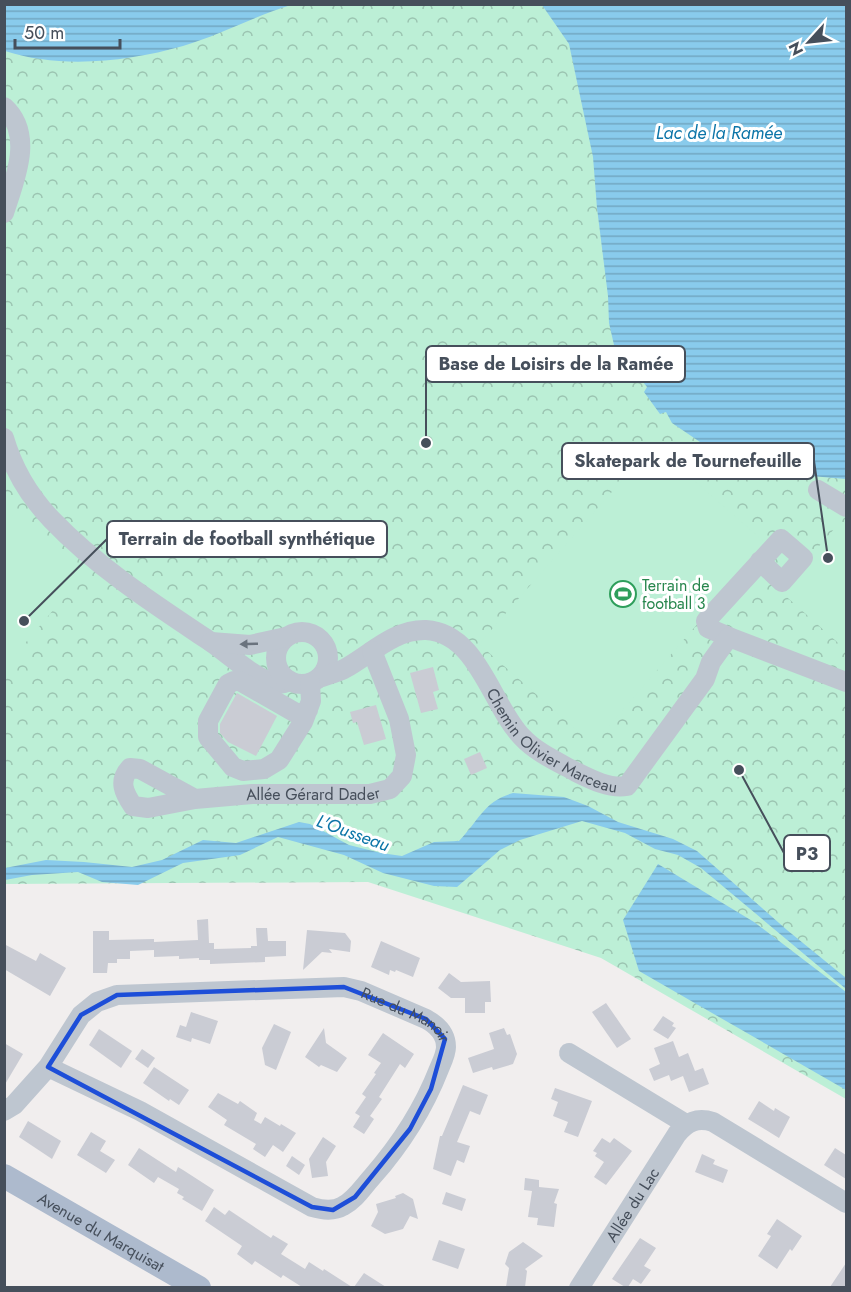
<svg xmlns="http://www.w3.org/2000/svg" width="851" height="1292" font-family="Jost,sans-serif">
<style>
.park{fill:url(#park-crowns)}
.garden{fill:#bcefd6}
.water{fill:url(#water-rules)}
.building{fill:#caccd4}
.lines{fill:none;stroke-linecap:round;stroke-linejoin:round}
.minor{stroke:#bec6d0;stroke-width:20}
.major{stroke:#adbacd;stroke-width:24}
.oneway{fill:#6a737e}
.marked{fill:none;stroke:#1d4ed8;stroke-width:4.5;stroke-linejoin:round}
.labels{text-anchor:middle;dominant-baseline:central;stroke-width:6;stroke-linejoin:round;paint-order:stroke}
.leisure-label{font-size:16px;fill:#27864d;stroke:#fff;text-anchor:start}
.street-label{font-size:16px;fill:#464f5b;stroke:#fff}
.water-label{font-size:18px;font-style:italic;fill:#0c75a8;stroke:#fff}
.leader{fill:none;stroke:#464f5b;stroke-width:2}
.callout-dot{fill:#464f5b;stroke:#fff;stroke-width:2}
.callout{fill:#fff;stroke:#464f5b;stroke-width:2}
.callout-label{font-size:18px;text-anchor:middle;font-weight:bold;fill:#464f5b}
</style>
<defs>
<pattern id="park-crowns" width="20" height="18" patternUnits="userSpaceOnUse" patternTransform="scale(1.5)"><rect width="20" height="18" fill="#bcefd6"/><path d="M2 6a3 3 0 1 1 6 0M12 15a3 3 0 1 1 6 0" fill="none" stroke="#9bc4b1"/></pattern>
<pattern id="water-rules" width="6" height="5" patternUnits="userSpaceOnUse" patternTransform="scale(1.5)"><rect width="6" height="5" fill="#89cbec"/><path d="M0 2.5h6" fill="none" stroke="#72a7c2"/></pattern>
</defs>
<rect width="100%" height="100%" fill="#f1eeee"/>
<path class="park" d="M4 5H846V1099L601 958 368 882 5 884Z"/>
<g class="garden">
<path d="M653 445 767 544 593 744 479 644Z"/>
<path d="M5 509 82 576 5 667Z"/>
<path d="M841 521 846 525V650L780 591Z"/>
</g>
<g class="water">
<path d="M5 4H291V5C255 16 220 35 183 46 127 62 60 69 5 51Z"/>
<path d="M542 5H846V479L799 475 770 468 703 444 672 423 666 412 660 414 644 392 647 387 614 345 609 323 608 296 597 208 593 157 569 44Z"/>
<path d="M513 793 564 797 588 806 618 822 673 839 697 851 787 930 846 978V989L701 868 678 855 655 849 625 833 582 821 520 840 500 850 457 887 434 886 383 873 344 855 278 837 240 855 183 863 138 885 102 882 78 872 32 875 5 880V868L46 860 84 862 132 867 162 860 203 840 236 843 299 822 310 824 349 845 381 853 402 856 434 842 459 841C479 820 484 801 513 793Z"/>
<path d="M658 864 754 922 846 992V1090L639 971 623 920Z"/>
</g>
<g class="building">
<path d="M433 667 439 690 433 692 438 709 421 713 410 673Z"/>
<path d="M237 693 277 716 256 756 228 742 220 733V724Z"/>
<path d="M376 705 386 739 364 745 357 722 353 723 350 712Z"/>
<path d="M480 752 487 768 471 775 464 759Z"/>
<path d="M208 919 209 943H214V949L251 948V946H257L256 928H267L268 941H286V956L265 957V962L210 964V960H199V958L179 959V956L154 957V950L130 951V959H117V963H108L107 973H93V931H109V940L154 939V942L198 940 197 920Z"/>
<path d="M307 930 345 933 351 941 350 952 329 949 332 953 322 952 303 970Z"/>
<path d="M381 941 420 958 413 977 396 970 395 972 390 970 389 975 371 967Z"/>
<path d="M4 944 36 961 40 953 66 968 50 996 4 969Z"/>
<path d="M449 973 461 982 490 981 491 1002H485V1013H465V998H451L438 988Z"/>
<path d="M606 1003 631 1039 617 1048 592 1012Z"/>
<path d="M191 1012 218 1021 210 1044 192 1038 191 1042 176 1037 180 1025 186 1027Z"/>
<path d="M663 1016 674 1023 672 1026 676 1028 668 1039 653 1030Z"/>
<path d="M274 1024 291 1032 276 1070 265 1065 262 1048Z"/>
<path d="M324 1028 326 1043 347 1058 337 1072 321 1065 319 1067 305 1057Z"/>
<path d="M504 1028 507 1035 510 1034 517 1054 513 1064 493 1070 492 1067 473 1073 468 1058 494 1049 489 1033Z"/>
<path d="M99 1029 132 1051 121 1068 89 1045Z"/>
<path d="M383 1033 414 1054 405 1068 400 1064 379 1097 382 1099 370 1116 374 1119 364 1134 353 1127 360 1116 355 1113 366 1097 362 1094 376 1074 374 1073 381 1063 368 1055Z"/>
<path d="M673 1041 679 1057 688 1053 695 1071 703 1068 709 1084 689 1092 683 1076 671 1081 669 1075 654 1081 649 1069 660 1064 654 1048Z"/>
<path d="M4 1043 23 1054 4 1086Z"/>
<path d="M142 1049 155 1058 148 1068 135 1059Z"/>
<path d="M154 1067 189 1090 179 1105 170 1099 169 1101 143 1083Z"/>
<path d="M463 1085 488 1095 480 1115 470 1111 457 1142 470 1146 464 1163 457 1160 451 1176 433 1169 440 1136H442Z"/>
<path d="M555 1088 592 1101 578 1137 564 1132 568 1122 553 1116 558 1102 551 1099Z"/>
<path d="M218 1093 238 1104 240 1101 257 1113 254 1120 261 1124 265 1117 280 1126 281 1124 296 1133 283 1152 273 1145 265 1157 253 1149 256 1144 224 1125 227 1120 208 1107Z"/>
<path d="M759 1101 774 1111 775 1108 790 1117 779 1138 748 1119Z"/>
<path d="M28 1121 61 1141 52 1159 19 1137Z"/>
<path d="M91 1132 106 1141 100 1151 115 1160 106 1173 77 1155Z"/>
<path d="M323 1137 336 1146 326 1162 328 1176 312 1178 309 1159Z"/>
<path d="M602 1138 610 1143 614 1138 632 1151 606 1185 594 1177 604 1162 595 1156 597 1153 593 1151Z"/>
<path d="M139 1148 176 1172 178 1167 183 1170 214 1190 202 1211 182 1199 184 1197 177 1193 179 1189 158 1177 154 1183 128 1165Z"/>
<path d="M835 1148 846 1155V1179L824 1165Z"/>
<path d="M702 1154 715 1160 713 1164 728 1170 723 1183 695 1172Z"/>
<path d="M292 1156 305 1165 299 1175 286 1166Z"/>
<path d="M525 1178 539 1180V1187L559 1189 554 1203 557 1204 554 1227 537 1225 538 1218 528 1217 532 1191 524 1190Z"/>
<path d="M446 1192 466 1199 462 1211 442 1204Z"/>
<path d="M403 1193 413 1199 418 1219 410 1216 403 1229 385 1234 371 1226 378 1212 376 1204 396 1198 395 1196Z"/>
<path d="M214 1207 225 1215 229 1210 271 1238 273 1235 288 1244 281 1254 305 1269 309 1262 323 1271 324 1269 352 1287H302L283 1275 281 1278 255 1261 252 1265 237 1254 242 1246 205 1221Z"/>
<path d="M777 1219 802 1236 792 1251 790 1249 777 1269 758 1256 771 1236 767 1234Z"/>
<path d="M640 1238 656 1248 644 1266 651 1270 641 1284 633 1279 628 1287H625L612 1279Z"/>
<path d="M439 1240 465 1249 458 1269 432 1260Z"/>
<path d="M523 1242 543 1256 525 1269 527 1271 525 1287H506L509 1268 505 1264 509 1252Z"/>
<path d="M846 1263V1287H830Z"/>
<path d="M364 1273 386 1287H354Z"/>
</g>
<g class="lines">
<g class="minor">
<path d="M4 107C35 135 14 181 4 213"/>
<path d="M4 438C13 469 30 497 52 520 97 567 154 604 208 640 229 654 248 674 273 683 279 685 284 683 290 681"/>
<path d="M818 490 846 507"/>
<circle cx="302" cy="658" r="26"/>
<path d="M729 637 708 628 706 621 781 539 803 558 782 582 760 561"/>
<path d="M211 642 250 645 286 637"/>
<path id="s1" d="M319 678C327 675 336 673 344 669 370 655 394 629 426 630 478 633 491 705 522 737 537 753 558 762 576 772 592 780 610 789 627 786L705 679 711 662 729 637 846 682"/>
<path d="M308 710 302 713H296L240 681H234L228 684 208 721V737L233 767 243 771 264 769 279 760 303 722 311 701 310 683"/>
<path id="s2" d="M195 799 140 769 130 768C118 781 124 793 133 806L148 808 195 799 252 794H370L390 789 402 776 406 755 399 719 372 651"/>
<path d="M569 1053 686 1124"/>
<path id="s3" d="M4 1111 14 1105 48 1067 81 1015 97 1002 117 995 344 987 361 991 426 1019C437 1025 446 1033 446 1047 446 1054 442 1062 439 1069 423 1110 401 1144 372 1177 363 1187 355 1200 343 1206 333 1212 322 1210 312 1207L140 1111 48 1067"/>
<path id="s4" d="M579 1288 677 1134C687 1122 697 1117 713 1122L846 1203"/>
</g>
<path class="major" id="s5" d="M4 1176 199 1288"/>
</g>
<defs><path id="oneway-solid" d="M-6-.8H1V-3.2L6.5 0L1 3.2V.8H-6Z" transform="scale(1.5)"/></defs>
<use class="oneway" href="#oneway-solid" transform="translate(249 644) rotate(178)"/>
<path class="marked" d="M344 987 426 1019 445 1039 431 1089 410 1129 355 1197 333 1210 312 1207 48 1067 81 1015 117 995Z"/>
<defs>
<symbol id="stadium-ring" viewBox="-11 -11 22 22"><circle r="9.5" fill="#fff" stroke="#2e9e5b" stroke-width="1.5"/><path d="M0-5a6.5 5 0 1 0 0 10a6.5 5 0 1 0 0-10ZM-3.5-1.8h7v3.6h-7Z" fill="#2e9e5b"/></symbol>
</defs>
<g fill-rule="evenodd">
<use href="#stadium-ring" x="608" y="579" width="30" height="30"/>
</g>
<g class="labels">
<g class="leisure-label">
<text x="642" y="585">Terrain de<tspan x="642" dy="18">football 3</tspan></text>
</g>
<g class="street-label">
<text stroke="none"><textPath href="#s1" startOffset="294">Chemin Olivier Marceau</textPath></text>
<text stroke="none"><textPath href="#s2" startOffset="296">Allée Gérard Dader</textPath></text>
<text stroke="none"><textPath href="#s3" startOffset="462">Rue du Manoir</textPath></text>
<text stroke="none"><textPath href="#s4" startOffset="99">Allée du Lac</textPath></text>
<text stroke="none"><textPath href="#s5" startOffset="112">Avenue du Marquisat</textPath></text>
</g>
<g class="water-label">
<text x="719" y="133">Lac de la Ramée</text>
<text transform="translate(353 833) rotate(20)">L'Ousseau</text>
</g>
</g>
<path class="leader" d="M426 443L426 364M828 558L814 461M24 621L107 539M739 770L784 853"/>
<g class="callout-dot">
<circle cx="426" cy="443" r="6"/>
<circle cx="828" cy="558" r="6"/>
<circle cx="24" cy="621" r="6"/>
<circle cx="739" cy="770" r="6"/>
</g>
<g class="callout">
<rect x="426" y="346" width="259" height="36" rx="6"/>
<rect x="562" y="443" width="252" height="36" rx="6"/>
<rect x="107" y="521" width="280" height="36" rx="6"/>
<rect x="784" y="835" width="46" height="36" rx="6"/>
</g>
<g class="callout-label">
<text x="556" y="370">Base de Loisirs de la Ramée</text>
<text x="688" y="467">Skatepark de Tournefeuille</text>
<text x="247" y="545">Terrain de football synthétique</text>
<text x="807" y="860">P3</text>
</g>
<rect width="851" height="1292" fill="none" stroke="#464f5b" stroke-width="12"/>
<g transform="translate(809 42) rotate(243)" stroke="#ffffff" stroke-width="4.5" paint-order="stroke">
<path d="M0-4.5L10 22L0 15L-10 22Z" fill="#464f5b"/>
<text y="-9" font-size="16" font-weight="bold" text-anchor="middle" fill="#464f5b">N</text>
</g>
<path d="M15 39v9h105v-9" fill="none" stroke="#464f5b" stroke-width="3"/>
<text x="24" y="39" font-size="18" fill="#464f5b" stroke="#ffffff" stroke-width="4.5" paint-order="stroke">50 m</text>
</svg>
